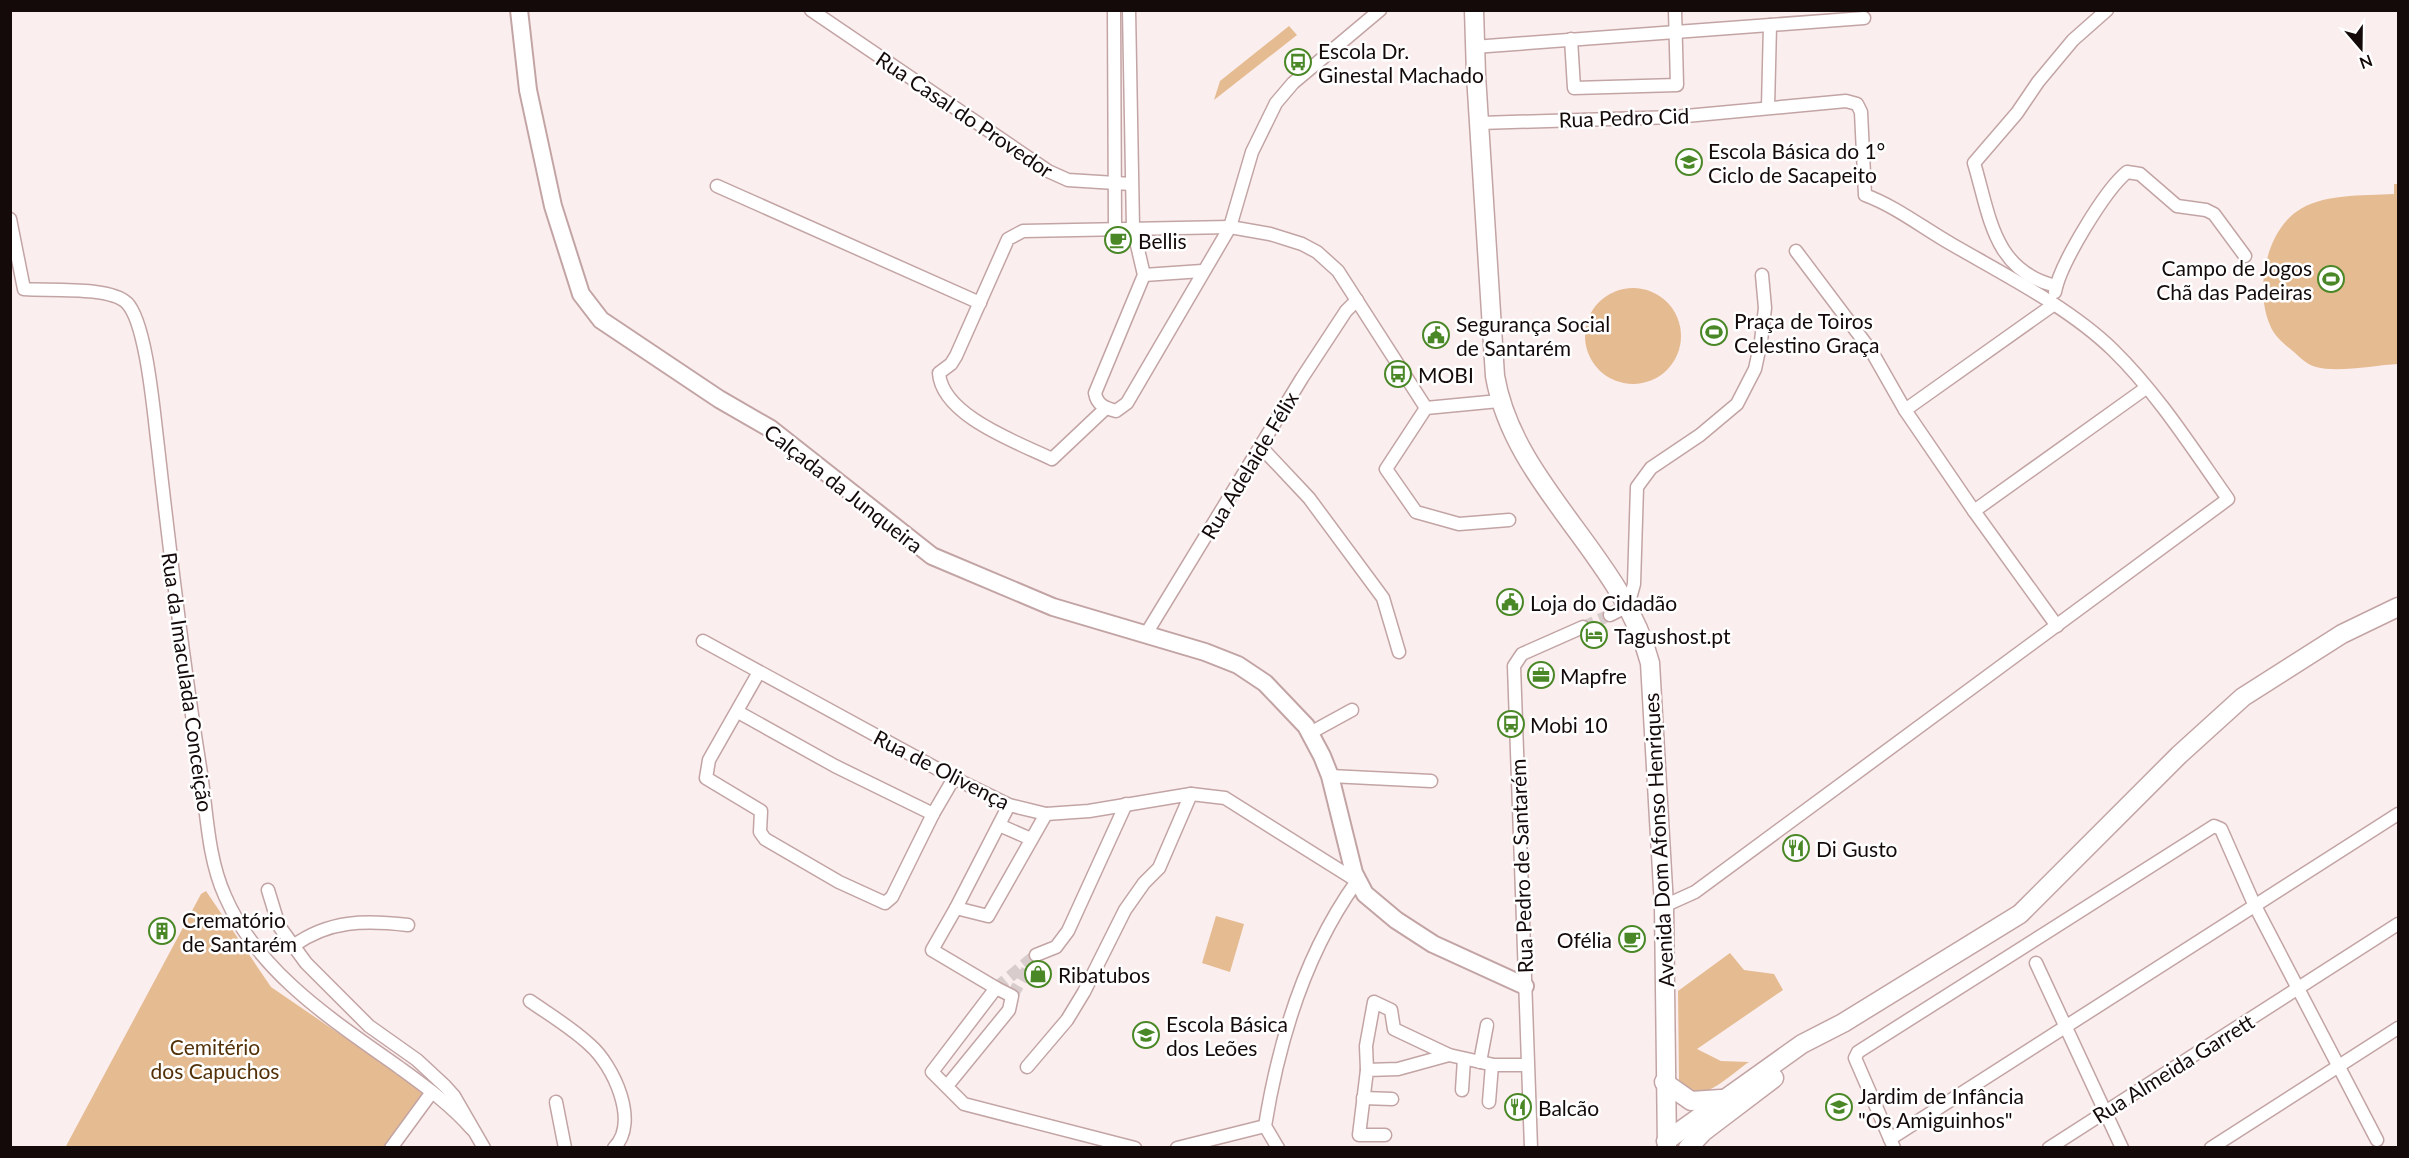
<svg xmlns="http://www.w3.org/2000/svg" width="2409" height="1158" font-family="Lato,sans-serif">
<style>
.green{fill:#e5bb92}
.lines{fill:none;stroke-linecap:round;stroke-linejoin:round}
.street-tunnel{stroke:#d8cccc;stroke-width:12;stroke-dasharray:12 6;stroke-linecap:butt}
.street-casing{stroke:#c3a4a4;stroke-width:15}
.secondary-casing{stroke:#c3a4a4;stroke-width:20}
.primary-casing{stroke:#c3a4a4;stroke-width:21}
.street{stroke:#fff;stroke-width:12}
.secondary{stroke:#fff;stroke-width:16}
.primary{stroke:#fff;stroke-width:18}
.labels{text-anchor:middle;dominant-baseline:central;stroke-width:5;stroke-linejoin:round;paint-order:stroke}
.poi-label{font-size:21px;fill:#140a0a;stroke:#fff;text-anchor:start}
.street-label{font-size:21px;fill:#140a0a;stroke:#fff}
.park-label{font-size:21px;fill:#533108;stroke:#fff}
</style>
<rect width="100%" height="100%" fill="#fbeeee"/>
<g class="green">
<path d="M1289 26 1297 35 1214 100 1220 81Z"/>
<path d="M2394 184H2398V364C2376 365 2338 373 2316 367 2308 365 2300 358 2294 352 2285 345 2274 336 2270 325 2255 291 2265 235 2296 212 2322 193 2363 196 2394 194Z"/>
<circle cx="1633" cy="336" r="48"/>
<path d="M206 891 271 987 426 1093 385 1147 65 1148 201 894Z"/>
<path d="M1216 916 1244 924 1230 972 1202 963Z"/>
<path d="M1730 953 1744 970 1774 974 1783 990 1697 1049 1721 1061 1749 1062C1729 1075 1696 1112 1679 1080L1678 991Z"/>
</g>
<g class="lines">
<g class="street-tunnel">
<path d="M1583 627 1610 615"/>
<path d="M996 988 1036 955"/>
<path d="M1012 996 1031 963"/>
</g>
<defs>
<g id="street">
<path d="M811 10 1048 171 1068 180 1131 184"/>
<path d="M1114 10 1115 228"/>
<path d="M1129 10 1133 228 1144 275 1095 393C1097 405 1105 408 1116 411L1127 403 1230 227 1252 152 1276 103 1293 83 1380 10"/>
<path d="M1571 39 1574 88 1677 85 1675 10"/>
<path d="M1474 47 1864 18"/>
<path d="M1768 107 1770 25"/>
<path d="M1480 123 1675 117 1846 101 1857 104 1861 112 1865 195C1897 207 1923 228 1953 245 2005 275 2070 308 2113 350 2158 394 2192 448 2228 499L1695 892 1664 906"/>
<path d="M717 186 980 303"/>
<path d="M10 219 24 289C48 291 110 286 127 303 147 324 154 417 158 447 170 554 183 661 200 767 207 810 207 856 225 896 258 973 334 1021 400 1068 426 1087 451 1105 472 1129"/>
<path d="M1796 251 1872 352 1905 410 1974 511"/>
<path d="M1144 275 1202 271"/>
<path d="M2056 286C1993 271 1990 216 1974 163L2017 113 2038 82 2073 40 2107 10"/>
<path d="M2055 292C2060 264 2105 190 2127 172L2140 174 2177 206 2206 210 2214 214 2245 256"/>
<path d="M1106 408 1052 459C1019 443 942 416 939 373L951 364 956 356 1008 239 1023 231 1230 227 1270 234 1302 244 1317 252 1338 271 1426 408 1499 401"/>
<path d="M1426 408 1386 469 1416 512 1459 524 1509 520"/>
<path d="M1905 410 2053 305"/>
<path d="M1260 446 1309 498 1383 598 1399 652"/>
<path d="M1610 615 1628 606 1634 584 1637 487 1651 468 1700 435 1737 404 1755 369 1761 341 1765 308 1762 275"/>
<path d="M2057 626 1974 511 2146 388"/>
<path d="M1146 634 1302 378 1346 311 1357 300"/>
<path d="M703 641 954 778 1009 805 1046 814 1089 811 1191 794 1225 798 1357 881C1305 953 1279 1039 1265 1126L1278 1148"/>
<path d="M759 672 709 760 706 778 761 811 760 832 765 839 839 882 885 903 892 897 933 814 954 778"/>
<path d="M738 712 835 766 933 814"/>
<path d="M1310 733 1352 710"/>
<path d="M1330 776 1431 781"/>
<path d="M1009 805 956 908 988 916 1046 814"/>
<path d="M999 825 1031 839"/>
<path d="M268 890 279 926 306 963 369 1026 417 1060 445 1086 454 1096 484 1148"/>
<path d="M956 908 932 950 996 988"/>
<path d="M293 946C329 920 365 920 408 925"/>
<path d="M1036 955 1056 947 1068 931 1126 804"/>
<path d="M2036 963 2122 1148"/>
<path d="M530 1001C550 1015 572 1028 590 1045 613 1065 640 1122 614 1148"/>
<path d="M1480 1062 1487 1025"/>
<path d="M1027 1067 1067 1020 1084 992 1125 910 1144 883 1159 868 1191 794"/>
<path d="M1367 1070 1366 1046 1374 1002 1391 1010 1394 1029 1449 1055"/>
<path d="M947 1086 1009 1010 1012 996 996 988 932 1072 964 1104 1135 1148"/>
<path d="M1462 1090 1464 1059"/>
<path d="M1363 1098 1392 1099"/>
<path d="M556 1102 565 1148"/>
<path d="M1489 1102 1492 1065"/>
<path d="M1385 1135H1359L1367 1070 1398 1069 1449 1055 1494 1065H1527"/>
<path d="M1890 1139 2398 814"/>
<path d="M391 1148 432 1092"/>
<path d="M1177 1148 1265 1126"/>
<path d="M1531 1148 1514 666 1522 654 1583 627"/>
<path d="M1894 1148 1855 1058 1858 1052 2214 826 2221 829 2254 904 2377 1140"/>
<path d="M2049 1148 2398 924"/>
<path d="M2211 1148 2398 1028"/>
</g>
<path id="secondary" d="M519 10 528 90 553 206 581 294 601 320 719 399 771 429 932 556 1053 607 1205 652 1238 665 1265 683 1306 726 1322 756 1330 776 1354 873 1365 894 1396 920 1433 944 1525 986"/>
<g id="primary">
<path d="M1474 10 1476 75 1495 376C1514 486 1622 555 1650 663L1664 906 1667 1148"/>
<path d="M1664 1082 1691 1101 1721 1099"/>
<path d="M1666 1141 1802 1044 1843 1023 2020 914 2179 755 2243 697 2342 634 2398 607"/>
<path d="M1688 1148 1703 1132 1774 1078"/>
</g>
</defs>
<use href="#street" class="street-casing"/>
<use href="#secondary" class="secondary-casing"/>
<use href="#primary" class="primary-casing"/>
<use href="#street" class="street"/>
<use href="#secondary" class="secondary"/>
<use href="#primary" class="primary"/>
</g>
<defs>
<symbol id="bus-ring" viewBox="-11 -11 22 22"><circle r="9.5" fill="#fff" stroke="#4a8726" stroke-width="1.5"/><path d="M-5-6H5V4H4V6H2V4H-2V6H-4V4H-5ZM-3.5-4V0h7V-4ZM-3.5 1.2v1.5H-2V1.2ZM2 1.2v1.5H3.5V1.2Z" fill="#4a8726"/></symbol>
<symbol id="school-ring" viewBox="-11 -11 22 22"><circle r="9.5" fill="#fff" stroke="#4a8726" stroke-width="1.5"/><path d="M0-5L7-2L0 1L-7-2ZM-4 1L0 2.5L4 1V4Q0 6-4 4Z" fill="#4a8726"/></symbol>
<symbol id="cafe-ring" viewBox="-11 -11 22 22"><circle r="9.5" fill="#fff" stroke="#4a8726" stroke-width="1.5"/><path d="M-5.5-4.5H6V0H3Q3 3.5 0 3.5H-2.5Q-5.5 3.5-5.5 0ZM3-3.2v2h1.7v-2ZM-6 4.5H4V6H-6Z" fill="#4a8726"/></symbol>
<symbol id="stadium-ring" viewBox="-11 -11 22 22"><circle r="9.5" fill="#fff" stroke="#4a8726" stroke-width="1.5"/><path d="M0-5a6.5 5 0 1 0 0 10a6.5 5 0 1 0 0-10ZM-3.5-1.8h7v3.6h-7Z" fill="#4a8726"/></symbol>
<symbol id="civic-ring" viewBox="-11 -11 22 22"><circle r="9.5" fill="#fff" stroke="#4a8726" stroke-width="1.5"/><path d="M-.6-6.5H3V-4.5H.6V-3L4-1V1h2V6H-6V1h2V-1L-.6-3ZM-1.2 2.5V6h2.4V2.5Z" fill="#4a8726"/></symbol>
<symbol id="hotel-ring" viewBox="-11 -11 22 22"><circle r="9.5" fill="#fff" stroke="#4a8726" stroke-width="1.5"/><path d="M-6-4.5h1.5V1H6V5H4.5V3h-9V5H-6ZM-4 0a1.8 1.8 0 1 1 3.6 0ZM.5 0V-2.5h3Q6-2.5 6 0Z" fill="#4a8726"/></symbol>
<symbol id="office-ring" viewBox="-11 -11 22 22"><circle r="9.5" fill="#fff" stroke="#4a8726" stroke-width="1.5"/><path d="M-6-3h4V-5.5h4V-3h4V5H-6ZM-1-4.5V-3h2v-1.5ZM-6 0V1H6V0Z" fill="#4a8726"/></symbol>
<symbol id="restaurant-ring" viewBox="-11 -11 22 22"><circle r="9.5" fill="#fff" stroke="#4a8726" stroke-width="1.5"/><path d="M-5-6h1v4h1v-4h1v4h1v-4h1v5L-1.5 .5V6h-2V.5L-5-1ZM5-6V6H3V1.5H1.5Q1.5-4 5-6Z" fill="#4a8726"/></symbol>
<symbol id="building-ring" viewBox="-11 -11 22 22"><circle r="9.5" fill="#fff" stroke="#4a8726" stroke-width="1.5"/><path d="M-4-6H4V6H1V3H-1V6H-4ZM-2.5-4.3h1.7v1.8h-1.7ZM.8-4.3h1.7v1.8H.8ZM-2.5-1h1.7V.8h-1.7ZM.8-1h1.7V.8H.8Z" fill="#4a8726"/></symbol>
<symbol id="shop-ring" viewBox="-11 -11 22 22"><circle r="9.5" fill="#fff" stroke="#4a8726" stroke-width="1.5"/><path d="M-5-2.5h2.3a2.7 3.5 0 0 1 5.4 0H5L5.5 6h-11ZM-1.5-2.5h3a1.5 2.3 0 0 0-3 0Z" fill="#4a8726"/></symbol>
</defs>
<g fill-rule="evenodd">
<use href="#bus-ring" x="1283" y="47" width="30" height="30"/>
<use href="#school-ring" x="1674" y="147" width="30" height="30"/>
<use href="#cafe-ring" x="1103" y="225" width="30" height="30"/>
<use href="#stadium-ring" x="2316" y="264" width="30" height="30"/>
<use href="#stadium-ring" x="1699" y="317" width="30" height="30"/>
<use href="#civic-ring" x="1421" y="320" width="30" height="30"/>
<use href="#bus-ring" x="1383" y="359" width="30" height="30"/>
<use href="#civic-ring" x="1495" y="587" width="30" height="30"/>
<use href="#hotel-ring" x="1579" y="620" width="30" height="30"/>
<use href="#office-ring" x="1526" y="660" width="30" height="30"/>
<use href="#bus-ring" x="1496" y="709" width="30" height="30"/>
<use href="#restaurant-ring" x="1781" y="833" width="30" height="30"/>
<use href="#building-ring" x="147" y="916" width="30" height="30"/>
<use href="#cafe-ring" x="1617" y="924" width="30" height="30"/>
<use href="#shop-ring" x="1023" y="959" width="30" height="30"/>
<use href="#school-ring" x="1131" y="1020" width="30" height="30"/>
<use href="#restaurant-ring" x="1503" y="1092" width="30" height="30"/>
<use href="#school-ring" x="1824" y="1092" width="30" height="30"/>
</g>
<g class="labels">
<g class="poi-label">
<text x="1318" y="50">Escola Dr.<tspan x="1318" dy="24">Ginestal Machado</tspan></text>
<text x="1708" y="150">Escola Básica do 1°<tspan x="1708" dy="24">Ciclo de Sacapeito</tspan></text>
<text x="1138" y="240">Bellis</text>
<text x="2312" y="267" text-anchor="end">Campo de Jogos<tspan x="2312" dy="24">Chã das Padeiras</tspan></text>
<text x="1734" y="320">Praça de Toiros<tspan x="1734" dy="24">Celestino Graça</tspan></text>
<text x="1456" y="323">Segurança Social<tspan x="1456" dy="24">de Santarém</tspan></text>
<text x="1418" y="374">MOBI</text>
<text x="1530" y="602">Loja do Cidadão</text>
<text x="1614" y="635">Tagushost.pt</text>
<text x="1560" y="675">Mapfre</text>
<text x="1530" y="724">Mobi 10</text>
<text x="1816" y="848">Di Gusto</text>
<text x="182" y="919">Crematório<tspan x="182" dy="24">de Santarém</tspan></text>
<text x="1612" y="939" text-anchor="end">Ofélia</text>
<text x="1058" y="974">Ribatubos</text>
<text x="1166" y="1023">Escola Básica<tspan x="1166" dy="24">dos Leões</tspan></text>
<text x="1858" y="1095">Jardim de Infância<tspan x="1858" dy="24">"Os Amiguinhos"</tspan></text>
<text x="1538" y="1107">Balcão</text>
</g>
<g class="street-label">
<text transform="translate(965 114) rotate(34)">Rua Casal do Provedor</text>
<text transform="translate(1624 117) rotate(-2)">Rua Pedro Cid</text>
<text transform="translate(1249 465) rotate(-59)">Rua Adelaide Félix</text>
<text transform="translate(844 488) rotate(38)">Calçada da Junqueira</text>
<text transform="translate(188 682) rotate(82)">Rua da Imaculada Conceição</text>
<text transform="translate(942 769) rotate(27)">Rua de Olivença</text>
<text transform="translate(1658 840) rotate(-93)">Avenida Dom Afonso Henriques</text>
<text transform="translate(1521 866) rotate(-92)">Rua Pedro de Santarém</text>
<text transform="translate(2173 1068) rotate(-32)">Rua Almeida Garrett</text>
</g>
<g class="park-label">
<text x="215" y="1046">Cemitério<tspan x="215" dy="24">dos Capuchos</tspan></text>
</g>
</g>
<rect width="2409" height="1158" fill="none" stroke="#140a0a" stroke-width="24"/>
<g transform="translate(2361 48) rotate(160)" stroke="#ffffff" stroke-width="4.5" paint-order="stroke">
<path d="M0-4.5L10 22L0 15L-10 22Z" fill="#140a0a"/>
<text y="-9" font-size="16" font-weight="bold" text-anchor="middle" fill="#140a0a">N</text>
</g>
</svg>
